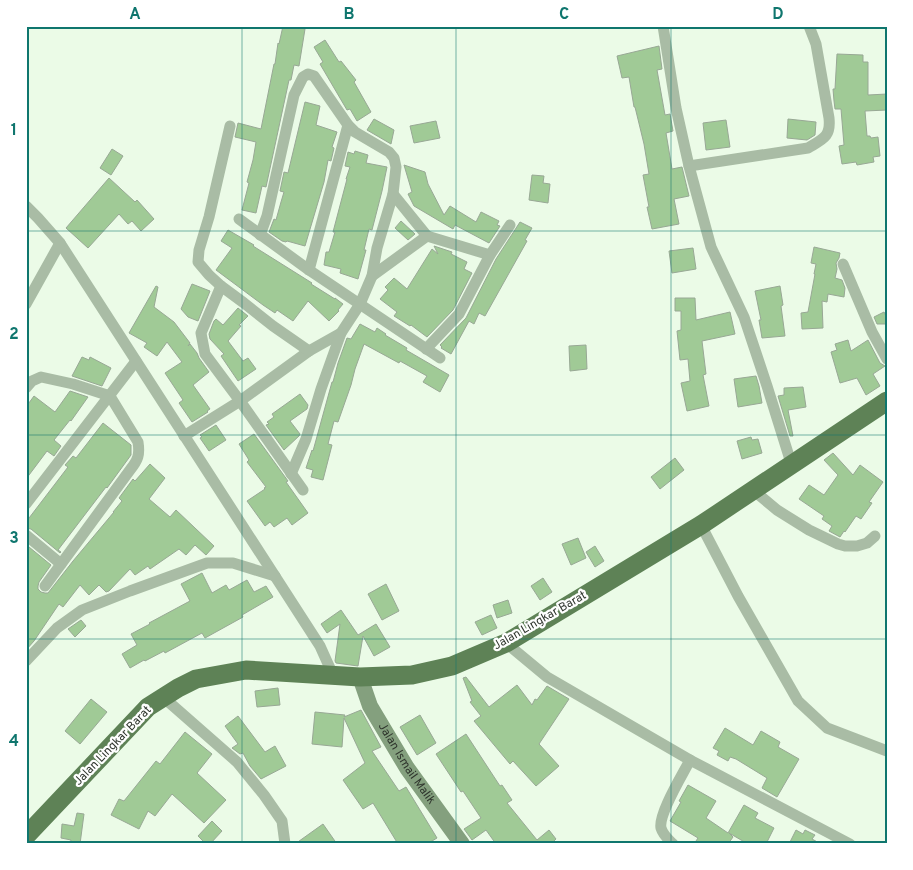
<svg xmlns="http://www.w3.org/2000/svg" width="913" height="870" font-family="Overpass,sans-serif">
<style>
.building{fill:#a0ca96;stroke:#98a895}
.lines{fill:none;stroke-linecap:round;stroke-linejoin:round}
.minor{stroke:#a9bca5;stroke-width:11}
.secondary{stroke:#84a07e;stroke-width:16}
.trunk{stroke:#5e8256;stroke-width:19}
.grid{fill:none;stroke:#0f766e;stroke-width:1;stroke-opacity:0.55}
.labels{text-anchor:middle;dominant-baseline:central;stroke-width:4.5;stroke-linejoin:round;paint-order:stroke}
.street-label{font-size:12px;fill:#2f352d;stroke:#fff}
.neatline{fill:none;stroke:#0f766e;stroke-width:2}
.grid-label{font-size:16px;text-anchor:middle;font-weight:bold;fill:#0f766e}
</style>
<rect width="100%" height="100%" fill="#ebfbe7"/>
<g class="building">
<path d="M283 26H300V28L305 29 299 66 294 65 291 80H289L266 187 262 186 256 213 242 210 249 183 247 182 253 160 256 142 235 137 238 123 261 129 274 64H275L278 43 279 44Z"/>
<path d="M325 40 339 62 341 61 356 80 354 82 371 112 357 121 350 109 347 110 320 64 323 62 314 47Z"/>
<path d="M659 46 662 69 657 70 665 115 670 114 673 131 666 133 672 169 682 167 689 196 674 199 679 224 652 229 647 207H649L643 175 649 174 644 144 635 107H634L629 77 622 78 617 56Z"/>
<path d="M837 54 863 55V62H868V95L887 94V110L865 111 867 136H870L871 138 878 137 880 156 873 157 874 162 857 165 856 162 842 164 839 146 844 145 841 109H835L834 101 833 89H835Z"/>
<path d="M305 102 320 106 316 125 337 132 332 147 334 148 331 161 328 160 324 182 305 246 287 241 286 242 282 241 269 232 274 219 276 220 281 202 284 192 280 191 284 172 288 173Z"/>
<path d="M374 119 394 130 391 144 367 130Z"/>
<path d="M788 119 816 122 815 135 807 140 787 138Z"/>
<path d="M726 120 730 147 706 150 703 123Z"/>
<path d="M436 121 440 138 414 143 410 126Z"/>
<path d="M112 149 123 156 111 175 100 168Z"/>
<path d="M355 151 368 155 366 163 387 167 382 191 372 230 369 229 364 250H366L358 279 340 273 341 269 324 265 326 252H329L335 232H333L347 179H346L350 167 345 166 348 152 354 154Z"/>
<path d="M404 165 425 172 428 184 444 215 450 206 476 222 481 212 499 221 497 225 500 226 489 243 455 225 453 229 414 206 408 194 412 192Z"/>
<path d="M532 175 544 176 543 183 550 184 548 203 529 200Z"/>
<path d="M109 178 135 202 137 200 154 219 141 231 132 221 128 224 119 214 88 248 66 228Z"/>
<path d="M401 221 415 234 408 240 395 228Z"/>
<path d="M520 222 532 228 525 240 527 241 485 316 479 313 474 324 469 321 451 354 441 348 442 347 440 345 466 318 496 259Z"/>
<path d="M228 230 254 245 253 246 312 283 311 284 335 299V298L343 304 338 310 339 311 329 321 308 301 293 321 277 310 275 313 263 305 216 270 232 248 221 241Z"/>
<path d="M434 246 452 252 451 254 467 262 464 269 472 273 453 310 427 337 411 325 410 326 394 316 397 312 380 299 388 290 385 287 394 278 407 289 432 249 438 254Z"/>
<path d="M814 247 840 253 839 258 836 263 837 269 835 278 842 280 845 288 844 297 828 294 827 302 822 301 823 328 802 329 801 313 808 312 815 274H814L816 264 811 263Z"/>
<path d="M693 248 696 269 672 273 669 251Z"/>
<path d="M192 284 210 291 198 321 188 317 181 309Z"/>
<path d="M156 286 158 287 154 307 174 322 190 343 188 346 190 344 197 353 199 358 209 372 193 385 210 409 207 411 208 412 192 422 179 403 183 400 165 373 182 362 167 342 157 356 144 347 147 343 129 333Z"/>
<path d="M780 286 783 305 781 306 785 336 762 338 759 320H761L755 291Z"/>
<path d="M675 298H695L696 320 730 312 735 334 702 341 706 374 703 375 709 406 687 411 681 383 690 381 688 359 680 360 677 331 681 330V311H675Z"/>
<path d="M238 308 248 316 239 325 241 326 228 341 243 361 248 358 256 369 238 381 221 356 224 354 210 339 209 334 214 321 216 319 223 325Z"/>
<path d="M884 312 887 318V324H877L874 317Z"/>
<path d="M360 324 375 332 377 328 386 334 385 335 407 348 406 350 449 375 440 392 423 382 427 376 400 361 399 363 364 344 355 369 351 385 338 422 334 421 328 444 332 445 323 480 311 477 313 470 306 468 312 450 313 451 332 382H333L338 363 347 338 351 339Z"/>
<path d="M848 340 851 351 868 340 880 363 885 366 873 374 880 386 866 395 857 378 840 383 831 352 837 350 835 344Z"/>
<path d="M586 345 587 369 570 371 569 346Z"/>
<path d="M82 357 89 360 90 357 111 368 102 386 72 376Z"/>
<path d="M756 376 759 386 762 403 738 407 734 379Z"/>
<path d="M803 387 806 407 788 410 793 436H790L778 396 784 395V388Z"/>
<path d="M70 391 88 397 71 421 70 420 54 440 61 446 54 456 47 451 26 479V407L34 396 55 412Z"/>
<path d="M300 394 308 405 307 409 290 421 300 434 299 436 284 450 266 425 269 424 267 422 274 417 272 414Z"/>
<path d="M103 423 131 445V455L107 488 106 487 58 550 61 552 60 553 31 529 26 528V522L68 467 65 465 73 456 76 458Z"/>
<path d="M216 425 226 440 209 451 200 438 202 437 200 435Z"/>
<path d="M254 434 288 481 286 482 308 513 292 525 287 518 274 527 270 522 265 526 247 501 265 489 264 488 266 487 247 462 249 460 239 444Z"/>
<path d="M751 437 752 440 758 439 762 453 742 459 737 441Z"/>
<path d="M833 453 853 475 860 465 883 482 869 502 872 503 861 519 856 516 845 532 844 531 840 537 829 531 832 526 822 519 824 516 799 499 809 485 824 495 838 475 824 460Z"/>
<path d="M675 458 684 470 660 489 651 477Z"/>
<path d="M150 464 165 478 149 499 170 517 176 510 214 546 206 555 195 545 186 555 179 549 150 569 148 566 135 575 130 569 109 591 106 592 99 585 89 595 80 585 63 607 59 604 34 641 26 650V551L29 547 51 565 39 582 38 586V589L41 592 45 593H48L73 561 114 512H113L122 501 119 498 133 479 135 481Z"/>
<path d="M578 538 586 558 571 565 562 544Z"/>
<path d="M595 546 604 561 595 567 586 552Z"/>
<path d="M202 573 212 593 226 585 229 590 247 580 254 592 266 586 273 597 242 615 243 617 205 638 202 633 165 653 164 651 145 661 144 660 130 668 122 654 137 645 131 634 150 624 149 623 190 601 181 584Z"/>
<path d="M543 578 552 592 540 600 531 586Z"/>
<path d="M386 584 399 611 382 620 368 594Z"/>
<path d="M508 600 512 613 497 618 493 605Z"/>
<path d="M341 610 358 635 376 624 390 647 374 656 363 636 358 666 336 663 335 661 340 624 327 633 321 624Z"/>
<path d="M491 615 497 628 482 635 475 622Z"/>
<path d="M81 620 86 626 75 637 68 629Z"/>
<path d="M466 677 489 707 517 685 532 705 535 699 537 700 547 686 569 699 539 744 559 766 536 786 513 761 510 764 474 721 481 716 470 702 472 701 463 678Z"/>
<path d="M278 688 280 705 257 707 255 691Z"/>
<path d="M91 699 107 712 80 744 65 731Z"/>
<path d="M361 710 381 747 372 751 399 791 406 787 437 838 427 844H398L373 803 363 809 343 780 365 763 344 718 342 747 312 744 315 712 345 715 344 717Z"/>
<path d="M420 715 436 743 417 755 400 727Z"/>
<path d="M238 716 265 752 275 746 286 766 261 779 250 766 243 753 240 754 232 748 238 744 225 726Z"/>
<path d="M725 728 753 745 761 731 780 742 778 747 799 759 777 797 762 788 767 778 736 759 730 757 728 761 717 755 719 751 713 748Z"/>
<path d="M185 732 212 754 197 773 226 800 204 823 172 794 155 816 148 811 139 829 111 815 119 799 124 801 156 761 160 764Z"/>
<path d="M466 734 500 786 502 785 512 800 507 803 537 840 549 830 556 839 551 844H496L486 830 472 840 464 829 481 818 463 791 461 792 436 754Z"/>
<path d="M688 785 716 801 706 818 728 833 744 805 758 813 755 818 774 828 766 844H748L729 833 733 837 728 844H694L698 838 670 821 681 802 679 801Z"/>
<path d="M77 813 84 814 80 844H70L71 840 61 838 62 824 74 826Z"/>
<path d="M212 821 222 831 210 844H206L198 836Z"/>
<path d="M323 824 337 844H295Z"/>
<path d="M796 830 803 834 805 830 815 835 812 839 821 844H789Z"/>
</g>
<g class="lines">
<g class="minor">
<path d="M663 26 676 108 689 166 711 247 744 317 767 386 792 466"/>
<path d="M689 166 808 148C823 139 831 137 829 118L816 44 809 26"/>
<path d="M26 206 38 218 60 243 320 646 333 675"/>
<path d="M239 219 309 270 440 358"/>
<path d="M427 236 490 255"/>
<path d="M843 264 872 332 887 359"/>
<path d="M309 270 348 125"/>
<path d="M372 276 427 236 393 194"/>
<path d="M221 286 209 275 198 262 199 250 209 217 230 126"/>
<path d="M26 304 60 243"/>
<path d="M426 349 459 314 490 255 510 225"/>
<path d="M26 388 32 381 41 377 73 384 110 396 138 442C140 455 138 460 130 470L45 586"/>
<path d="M184 436 240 401 309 351 341 333 360 304 372 276 377 248 393 194 396 167 394 158 389 152 355 132 348 125 314 76 308 74 303 77 294 95 267 216 260 235"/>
<path d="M291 474 306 439 321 389 341 333"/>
<path d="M303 490 240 401 205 354 201 333 221 286 244 303 273 326 309 351"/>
<path d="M753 490 777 510 809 530 838 544 845 546H857L867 543 875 536"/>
<path d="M26 504 136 361"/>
<path d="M701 525 738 596 798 701 827 728 887 751"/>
<path d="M26 535 61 564"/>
<path d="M506 643 547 677 690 760 850 844"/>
<path d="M26 661 57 628 82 610 130 591 207 563H233L275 576"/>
<path d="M163 697 237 762 264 795 282 821 285 844"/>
<path d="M673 844C668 839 663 835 661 828 658 814 683 774 690 760"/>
</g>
<path class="secondary" id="s1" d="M360 677 370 706 407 768 462 844"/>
<path class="trunk" d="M26 836 148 707 178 688 196 679 246 670 360 677 412 675 452 666 506 643 701 525 887 401"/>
</g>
<path class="grid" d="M242 26V844M456 26V844M671 26V844M26 231H887M26 435H887M26 639H887"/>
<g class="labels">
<g class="street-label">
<text transform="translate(540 621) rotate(-30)">Jalan Lingkar Barat</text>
<text transform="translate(113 746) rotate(-46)">Jalan Lingkar Barat</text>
<text stroke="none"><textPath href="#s1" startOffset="99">Jalan Ismail Malik</textPath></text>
</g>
</g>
<rect width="913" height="870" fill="none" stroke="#ffffff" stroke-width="55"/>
<rect x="28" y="28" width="858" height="814" class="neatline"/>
<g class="grid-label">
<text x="135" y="19">A</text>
<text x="349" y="19">B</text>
<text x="564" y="19">C</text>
<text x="778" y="19">D</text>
<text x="14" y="135">1</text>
<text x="14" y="339">2</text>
<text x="14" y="543">3</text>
<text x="14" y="746">4</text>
</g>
</svg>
